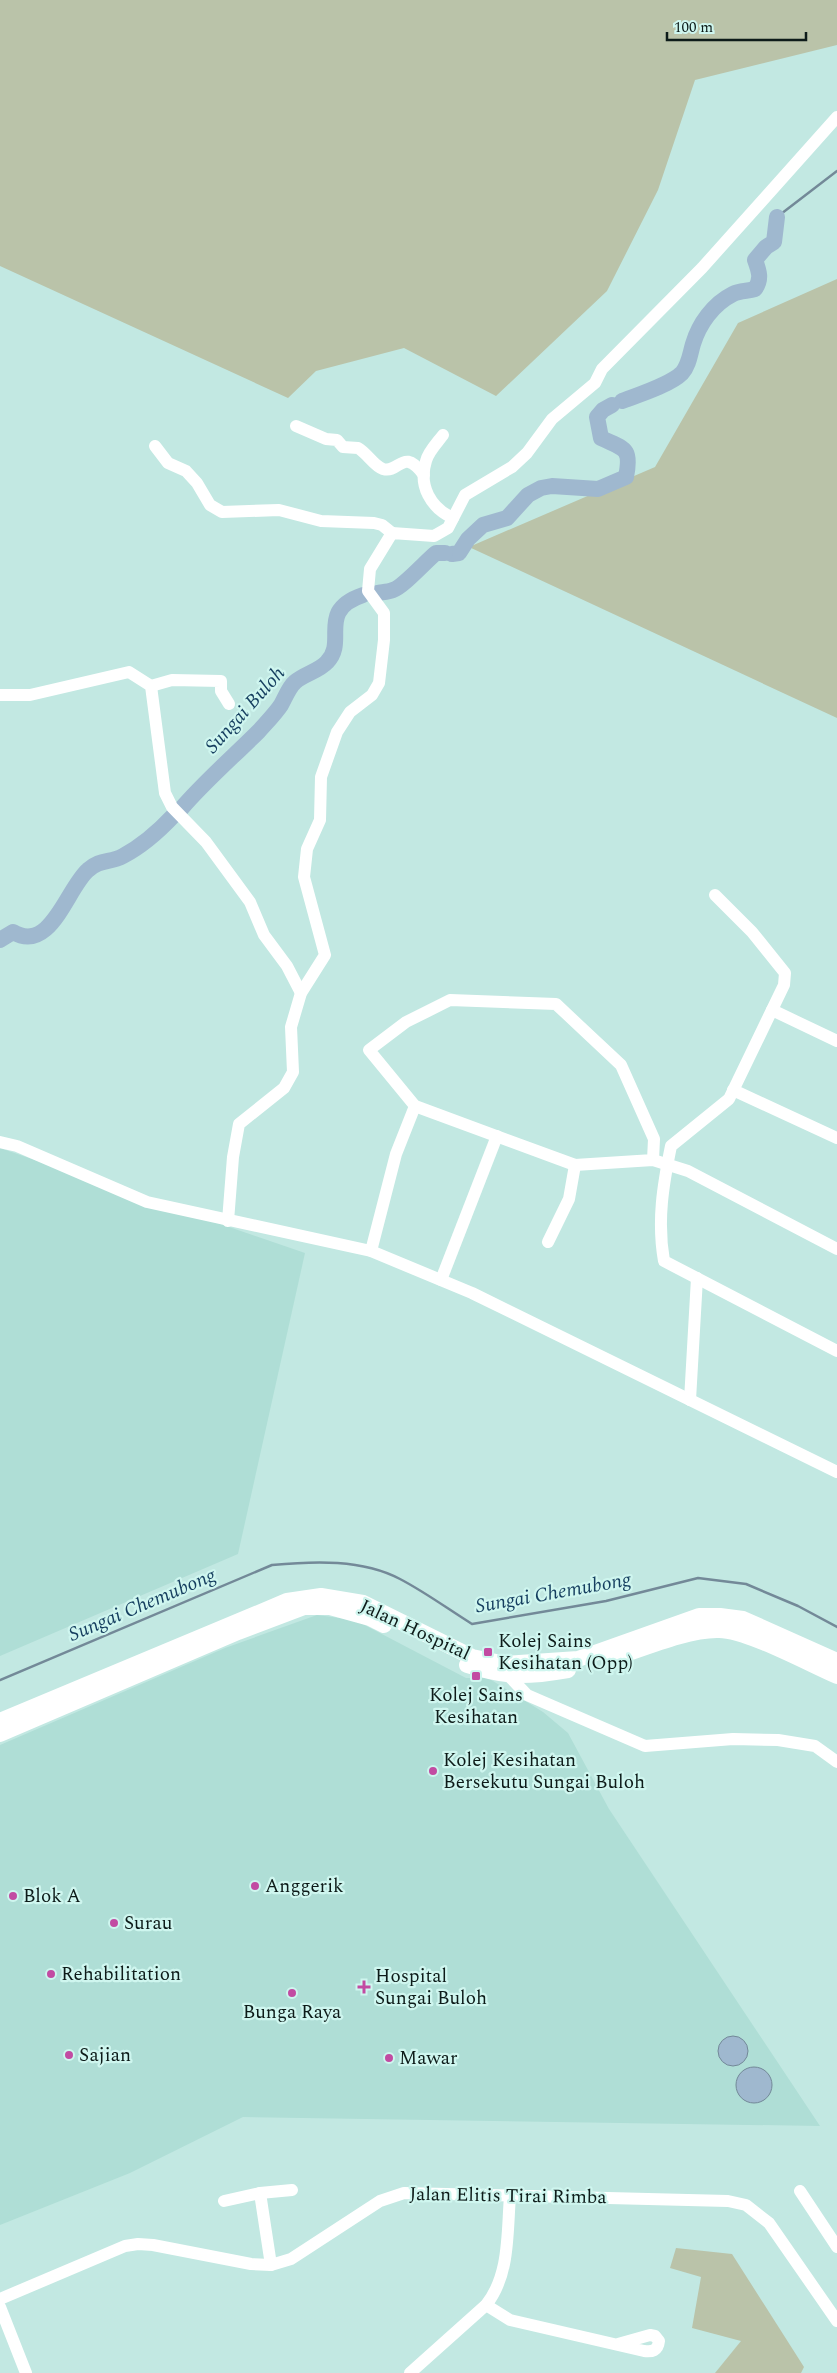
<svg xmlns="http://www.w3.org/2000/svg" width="837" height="2373" font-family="Spectral,serif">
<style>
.built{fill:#afded6}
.green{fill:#bac3a9}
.water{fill:#9fb8cf;stroke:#738998}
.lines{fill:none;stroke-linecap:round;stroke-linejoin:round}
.stream{stroke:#738998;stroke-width:2.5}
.river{stroke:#9fb8cf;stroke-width:16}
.minor{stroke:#fff;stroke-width:12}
.major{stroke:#fff;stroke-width:16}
.poi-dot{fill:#c24ba2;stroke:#cff6ef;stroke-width:2}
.labels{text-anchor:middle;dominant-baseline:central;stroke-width:4.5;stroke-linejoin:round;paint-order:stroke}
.street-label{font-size:19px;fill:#0d1b19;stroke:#cff6ef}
.poi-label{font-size:19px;fill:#0d1b19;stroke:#cff6ef;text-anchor:start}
.water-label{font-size:20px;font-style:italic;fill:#153e5f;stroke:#cff6ef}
</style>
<rect width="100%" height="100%" fill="#c2e8e2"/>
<g class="built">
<path d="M0 1148 305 1253 238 1554 0 1656Z"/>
<path d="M317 1615 355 1620 466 1678H488L543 1712 568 1733 609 1809 820 2126 243 2117 130 2173 0 2225V1745L225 1648Z"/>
</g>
<g class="green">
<path d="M0 0H837V45L695 80 658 190 607 291 496 396 404 348 316 371 288 398 0 266Z"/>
<path d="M837 279V718L469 547 655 467 738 323Z"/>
<path d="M676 2248 732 2254 804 2367 801 2373H715L741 2341 692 2328 701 2277 670 2268Z"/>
</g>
<g class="water">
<circle cx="733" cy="2051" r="15"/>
<circle cx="754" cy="2085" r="18"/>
</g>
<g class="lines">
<g class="stream">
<path d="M777 217 837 171"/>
<path d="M0 1680 272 1565C314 1561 362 1559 400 1579 425 1592 448 1609 472 1624L606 1601 698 1578 746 1584 798 1606 837 1627"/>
</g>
<g class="river">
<path d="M622 401C638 395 670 385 682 373 689 365 690 354 693 344 699 324 713 304 733 294 739 291 748 291 755 289 762 279 759 271 755 260L766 247 774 242 777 217"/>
<path d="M452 554 459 553 468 539 483 525 507 518 528 495 541 488 552 486 598 489 626 477C632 447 624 449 601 438L597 417 603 410 612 405"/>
<path d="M377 593C382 592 388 592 393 590 403 587 427 560 436 553H445"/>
<path d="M181 809C205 781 233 757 259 731 266 723 275 714 281 705 285 698 289 687 295 682 304 674 319 671 327 662 348 641 316 611 363 595"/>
<path d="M0 940 13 932C51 954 67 888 88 870 100 859 110 863 123 856 142 846 159 831 174 815"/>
</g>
<g class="minor">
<path d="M296 426 326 439 337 440 343 447 358 448C367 453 374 466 383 469 400 474 402 446 424 475"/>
<path d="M443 435C437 443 428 452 426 461 418 486 431 508 453 518"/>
<path d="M155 446 168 463 186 471 197 483 210 505 222 512 279 510 321 521 374 523 382 525 392 533"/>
<path d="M151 686 172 680 221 681V691L229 704"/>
<path d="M0 695H30L129 672 151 686 165 793 172 807 206 842 250 902 264 935 287 966 301 993"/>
<path d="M715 895 752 932 785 973 784 985 729 1099 671 1146C663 1185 657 1221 664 1261L837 1351"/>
<path d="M772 1010 837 1041"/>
<path d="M733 1090 837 1138"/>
<path d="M0 1142 17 1146 147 1202 371 1251 472 1293 837 1472"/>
<path d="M653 1160 654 1139 621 1065 556 1004 450 1000 406 1022 369 1050 415 1106 575 1165 653 1160 688 1171 837 1249"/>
<path d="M228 1221 233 1157 239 1124 284 1088 293 1072 291 1027 301 993 325 955 304 877 307 849 320 820 321 777 337 732 350 712 372 695 379 683 384 640V613L368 591 370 569 392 533 434 536 448 528 465 495 512 467 527 453 552 419 595 383 602 369 702 268 837 117"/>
<path d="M548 1242 569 1199 575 1165"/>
<path d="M371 1251 396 1154 415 1106"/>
<path d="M441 1280 497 1136"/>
<path d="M690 1400 697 1278"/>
<path d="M507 1670 508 1675 527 1695 645 1746 733 1739 778 1740 815 1746 837 1762"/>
<path d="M800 2191 837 2247"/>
<path d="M260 2193 271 2265"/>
<path d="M224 2201 260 2193 292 2190"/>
<path d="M0 2299 125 2246 138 2244 153 2245 251 2264 271 2265 291 2259 380 2201 404 2193 728 2201 746 2205 769 2223 837 2321"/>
<path d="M486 2305 510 2320 644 2351C652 2352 658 2351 659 2341L655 2336 650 2335 618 2344"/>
<path d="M0 2307 26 2373"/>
<path d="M410 2373 486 2305C510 2275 507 2233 510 2196"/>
</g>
<g class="major">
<path d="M611 1659C642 1649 688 1629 719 1630 747 1630 809 1664 837 1676"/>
<path d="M467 1665C507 1678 527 1677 568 1670"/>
<path d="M0 1721 287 1601 321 1596 363 1603 472 1657 506 1664 578 1659 699 1616H720L743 1619 837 1661"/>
<path d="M0 1734 238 1632 304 1607H330L370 1618 384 1625"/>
</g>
</g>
<g class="poi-dot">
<rect x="483" y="1647" width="10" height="10" rx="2.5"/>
<rect x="471" y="1671" width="10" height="10" rx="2.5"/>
<circle cx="433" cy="1771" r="5"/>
<circle cx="255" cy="1886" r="5"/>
<circle cx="13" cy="1896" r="5"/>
<circle cx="114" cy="1923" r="5"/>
<circle cx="51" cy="1974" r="5"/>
<path d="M361.5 1979.5h5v5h5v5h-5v5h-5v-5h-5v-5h5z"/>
<circle cx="292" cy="1993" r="5"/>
<circle cx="69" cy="2055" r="5"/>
<circle cx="389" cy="2058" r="5"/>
</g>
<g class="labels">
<g class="street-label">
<text transform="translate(415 1630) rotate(25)">Jalan Hospital</text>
<text transform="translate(508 2196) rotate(1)">Jalan Elitis Tirai Rimba</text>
</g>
<g class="poi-label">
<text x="498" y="1641">Kolej Sains<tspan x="498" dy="22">Kesihatan (Opp)</tspan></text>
<text x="476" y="1695" text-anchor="middle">Kolej Sains<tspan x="476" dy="22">Kesihatan</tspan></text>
<text x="443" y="1760">Kolej Kesihatan<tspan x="443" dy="22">Bersekutu Sungai Buloh</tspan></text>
<text x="265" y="1886">Anggerik</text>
<text x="23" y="1896">Blok A</text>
<text x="124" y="1923">Surau</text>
<text x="61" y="1974">Rehabilitation</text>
<text x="375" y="1976">Hospital<tspan x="375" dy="22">Sungai Buloh</tspan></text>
<text x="292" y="2012" text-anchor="middle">Bunga Raya</text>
<text x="79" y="2055">Sajian</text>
<text x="399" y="2058">Mawar</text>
</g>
<g class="water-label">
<text transform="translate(245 710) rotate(-48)">Sungai Buloh</text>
<text transform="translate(553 1593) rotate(-10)">Sungai Chemubong</text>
<text transform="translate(142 1605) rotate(-23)">Sungai Chemubong</text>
</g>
</g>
<path d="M667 32v8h139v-8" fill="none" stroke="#0d1b19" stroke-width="2.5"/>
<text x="674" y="32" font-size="15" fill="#0d1b19" stroke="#cff6ef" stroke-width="4" paint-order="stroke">100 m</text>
</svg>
